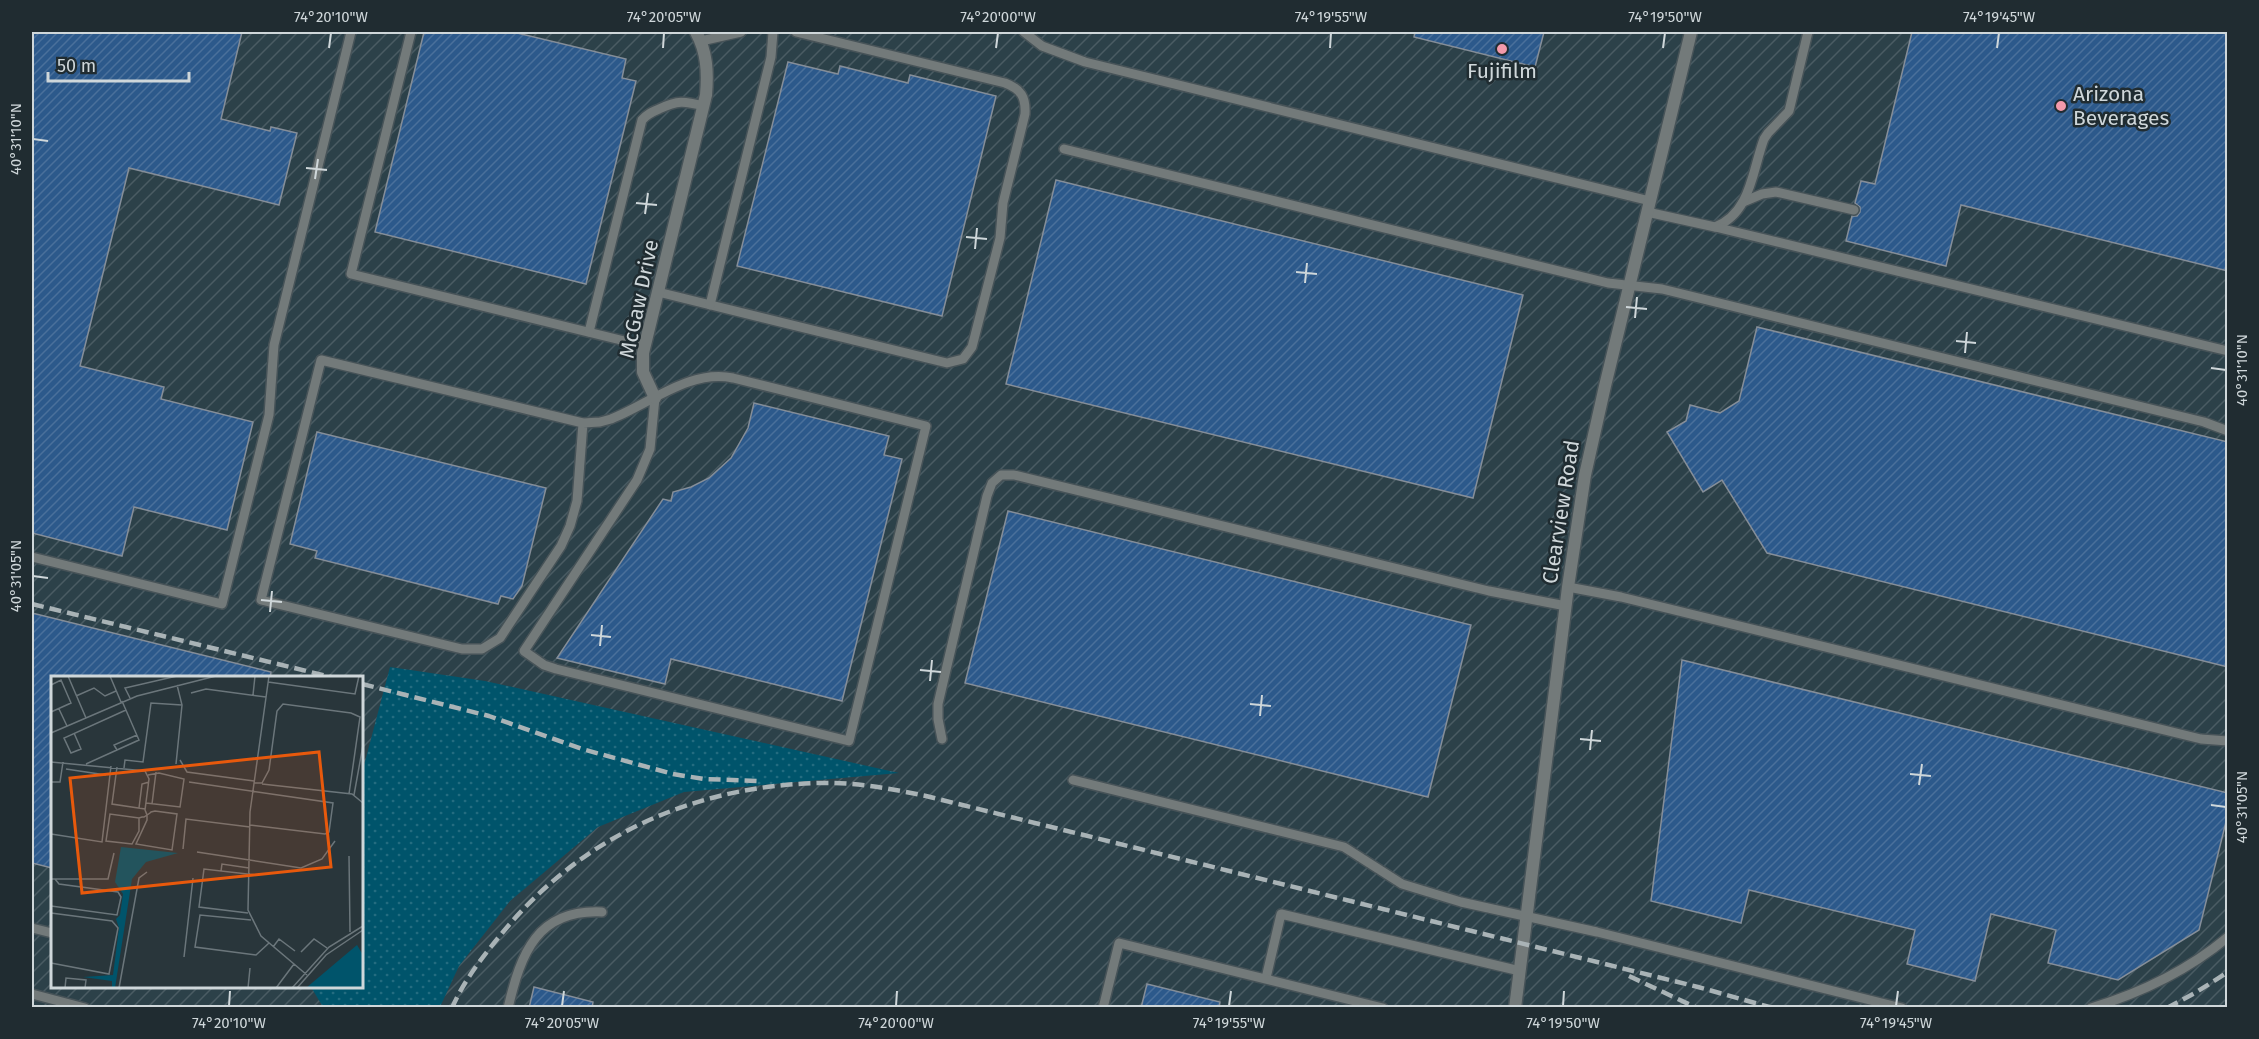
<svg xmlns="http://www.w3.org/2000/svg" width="2259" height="1039" font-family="'Fira Sans',sans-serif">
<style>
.industrial{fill:url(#industrial-furrows);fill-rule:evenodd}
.grass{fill:url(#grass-dots)}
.building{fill:url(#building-hatch);stroke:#858e99;stroke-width:1.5}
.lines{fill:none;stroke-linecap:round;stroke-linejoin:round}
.service-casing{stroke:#475358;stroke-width:12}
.minor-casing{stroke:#475358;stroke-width:15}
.service{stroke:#737a7a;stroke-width:9}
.minor{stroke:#737a7a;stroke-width:12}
.rail{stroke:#a9b3b6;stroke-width:4.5;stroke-dasharray:12 6;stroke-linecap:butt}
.ticks{fill:none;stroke:#cfd7da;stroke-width:2}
.poi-dot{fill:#f39aab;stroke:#202c31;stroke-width:2}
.labels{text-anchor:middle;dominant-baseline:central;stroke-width:5;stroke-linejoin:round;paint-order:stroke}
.poi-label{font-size:21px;fill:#cfd7da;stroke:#202c31}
.street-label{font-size:21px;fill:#cfd7da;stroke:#202c31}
.inset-road{fill:none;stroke:#6b767b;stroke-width:1.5}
.view{fill:#e8590c;fill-opacity:0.15;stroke:#e8590c;stroke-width:3}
.inset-edge{fill:none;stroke:#cfd7da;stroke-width:3}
.neatline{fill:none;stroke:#cfd7da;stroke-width:2}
.ticks-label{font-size:15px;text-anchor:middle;fill:#cfd7da}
</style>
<defs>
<pattern id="industrial-furrows" width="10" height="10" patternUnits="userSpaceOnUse" patternTransform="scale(1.5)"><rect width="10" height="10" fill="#2c4149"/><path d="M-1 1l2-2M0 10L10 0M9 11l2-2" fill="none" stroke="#4a5c63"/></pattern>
<pattern id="grass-dots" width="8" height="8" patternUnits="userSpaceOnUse" patternTransform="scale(1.5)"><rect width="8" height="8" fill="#00546b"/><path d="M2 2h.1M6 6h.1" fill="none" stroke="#246c80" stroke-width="1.8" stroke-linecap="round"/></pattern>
<pattern id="building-hatch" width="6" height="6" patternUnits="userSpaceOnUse" patternTransform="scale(1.5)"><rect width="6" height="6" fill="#2c598b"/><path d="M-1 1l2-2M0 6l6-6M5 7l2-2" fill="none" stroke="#4a709b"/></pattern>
</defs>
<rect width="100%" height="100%" fill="#29363b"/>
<path class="industrial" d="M32 32H2227V1007H32ZM52 678H362V986H52Z"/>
<path class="grass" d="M390 667 485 681 899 773 684 792 598 827 510 901 459 966 440 1007H323L311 987 362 986V773Z"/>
<g class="building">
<path d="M32 32H242L221 119 270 131 271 127 297 133 279 205 129 168 80 366 164 387 161 399 253 422 227 530 134 507 122 556 32 533Z"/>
<path d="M424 32H513L626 59 622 78 636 81 586 284 375 232Z"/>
<path d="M1415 32H1544L1535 67 1414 37Z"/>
<path d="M1912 32H2228V271L1961 205 1946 266 1846 241 1852 216H1857L1860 212V207L1855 203 1861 181 1875 184Z"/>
<path d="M788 62 838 74 840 66 908 83 910 75 996 96 942 316 737 266Z"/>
<path d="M1056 180 1523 295 1473 498 1006 384Z"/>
<path d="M1757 327 2228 442V667L1767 553 1722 480 1703 492 1667 432 1686 421 1690 405 1720 413 1739 401Z"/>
<path d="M754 403 889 436 884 455 902 459 842 701 671 659 665 684 557 658 663 499 671 501 673 492 691 487 709 478 731 458 748 428Z"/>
<path d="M317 432 546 488 522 586 513 599 501 596 498 604 315 558 317 551 290 544Z"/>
<path d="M1008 511 1471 625 1428 797 965 683Z"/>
<path d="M32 613 271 672 270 678H52V868L32 863Z"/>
<path d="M1682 660 2228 793V814L2199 930 2118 980 2048 963 2056 930 1991 914 1975 981 1907 964 1915 930 1749 890 1741 923 1651 901Z"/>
<path d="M1147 984 1220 1002 1219 1008H1141Z"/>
<path d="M534 987 593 1002 592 1008H529Z"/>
</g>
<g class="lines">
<defs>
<g id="service">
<path d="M411 32 351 274 645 346"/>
<path d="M1024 32 1042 46 1085 62 1650 201"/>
<path d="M701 41 741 32"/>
<path d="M1064 149 1608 283 1662 289 2204 422 2228 431"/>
<path d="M1743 202 1762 194 1776 192 1854 210"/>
<path d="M1647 212 1715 227C1751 213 1752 171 1764 139L1768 133 1789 111 1808 32"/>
<path d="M1715 227 2228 351"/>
<path d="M658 292 947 363 963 359 972 347 1000 238 1003 203 1025 114C1026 97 1021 89 1005 83L796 32"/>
<path d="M710 305 771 57 773 32"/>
<path d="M589 332 642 120C647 114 652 112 659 109 678 100 684 101 704 106"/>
<path d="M583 423 577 501 570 526 561 546 500 638 482 649H462L261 600 321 360 583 423 600 422 611 419C650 404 689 369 733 378L926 426 849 741 556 669 544 665 524 651 637 480 650 449 655 398"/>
<path d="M32 557 222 604 269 415 274 345 351 32"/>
<path d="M1568 587 1621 597 2201 739 2228 741"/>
<path d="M942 739 938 719V704L987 496 992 483 1001 475H1014L1489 591 1566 606"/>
<path d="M1073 780 1344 847 1402 884 1461 902 1597 932 1902 1008"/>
<path d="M32 928 52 933"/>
<path d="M1266 978 1281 914 1520 971"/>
<path d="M32 994 85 1008"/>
<path d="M508 1008C521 953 537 909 602 912"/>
<path d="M1103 1008 1119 943 1383 1008"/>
<path d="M2091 1008C2141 993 2187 971 2228 937"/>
</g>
<g id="minor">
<path d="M655 398 643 372V353L706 95C708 72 707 52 696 32"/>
<path d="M1515 1008 1568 587 1585 475 1605 386 1691 32"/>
</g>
</defs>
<use href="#service" class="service-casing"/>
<use href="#minor" class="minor-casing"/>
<use href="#service" class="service"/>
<use href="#minor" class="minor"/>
<g class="rail">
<path d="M32 604 335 678"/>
<path d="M362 684 489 716 582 749 673 774 704 779 760 781"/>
<path d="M1629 976 1697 1008"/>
<path d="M452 1008C464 980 484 955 503 932 583 835 696 785 822 783 856 782 892 789 926 796L1698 987 1773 1008"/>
<path d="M2167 1008 2195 993 2228 972"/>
</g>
</g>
<path class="ticks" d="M329 48 331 33M663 48 664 33M996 48 998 33M1330 48 1331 33M1663 48 1665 33M1997 48 1999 33M33 139 48 141M306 168 327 170M315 179 318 159M636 203 657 205M645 214 648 193M966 237 987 239M975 249 977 228M1296 272 1317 274M1305 283 1307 263M1626 307 1647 309M1635 318 1637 297M1956 341 1976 343M1965 353 1967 332M2211 368 2226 370M33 576 48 578M261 600 282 602M270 612 272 591M591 635 611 637M600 646 602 625M920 670 941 672M930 681 932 660M1250 704 1271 706M1260 716 1262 695M1580 739 1601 741M1590 750 1592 730M1910 774 1931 776M1919 785 1922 764M2211 805 2226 807M229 1006 230 991M562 1006 564 991M896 1006 897 991M1229 1006 1231 991M1563 1006 1564 991M1896 1006 1898 991"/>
<g class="poi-dot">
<circle cx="1502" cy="49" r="6"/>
<circle cx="2061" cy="106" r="6"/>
</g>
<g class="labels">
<g class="poi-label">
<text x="1502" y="71">Fujifilm</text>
<text x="2073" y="94" text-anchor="start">Arizona<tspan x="2073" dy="24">Beverages</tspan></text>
</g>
<g class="street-label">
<text transform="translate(639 299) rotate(-78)">McGaw Drive</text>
<text transform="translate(1561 512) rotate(-81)">Clearview Road</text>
</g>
</g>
<g transform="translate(51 676)">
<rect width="312" height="312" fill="#29363b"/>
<path d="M70 171 127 177 95 186 81 203 64 312H61V305L32 301 62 299 68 252 65 243 69 239 72 218 64 206Z" fill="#00546b"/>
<path d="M306 269 312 279V312H255Z" fill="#00546b"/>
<path class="inset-road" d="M17 0 35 42M59 0 70 26M218 0 199 136 197 234 210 260 256 299M217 6 304 18 308 0M0 9 10 4 20 27 0 36M140 17 155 13 215 21M202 19 204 0M25 20 43 12 54 20 65 15M79 22 74 12 126 0M8 33 16 50M0 57 86 20 165 0M23 57 30 73 20 77 13 62 75 34M66 74 63 69 86 59M129 84 136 96 203 105M0 86 94 95 98 103 94 134 96 139V144L85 168 121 174 126 138 104 135 100 136 99 137 93 141H91L88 142 59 138 55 165 81 168 88 155V142M35 88 88 64 71 25M125 88 131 29 126 9M66 91 61 128 94 133M73 92 74 84 92 86 100 27 131 29M15 93 55 99M0 106H9L12 86M138 106 282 127 278 156 274 158 199 149M203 107H211L218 94 226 35 232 28 300 37 309 41 298 118M211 108 301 118 312 127M303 119 312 69M95 127 129 131 133 103 108 97 97 99M101 128 105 96M88 132 91 108 98 106M0 158 51 166 60 90M132 173 135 143 199 151M146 176 250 192 271 183 284 165M298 180 299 256M170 195 171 188 198 192M0 203H57L63 177M0 230 66 239 70 221 67 216 8 208 4 203M0 237 61 245 67 252 58 298 0 287M197 237 148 231 153 193 206 199M200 244 149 239 144 271 205 279 218 267M222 271 228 263 244 275M250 276 263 263 276 272M133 281 142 202M14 312 15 302 35 304 34 312M68 312 88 202 96 196M197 312 199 292M225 312 243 288M241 312 278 271 312 250M246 312 275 279 312 254"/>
<path class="view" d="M268 76 280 191 31 217 19 102Z"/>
<rect width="312" height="312" class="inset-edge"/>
</g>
<rect width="2259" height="1039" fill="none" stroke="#202c31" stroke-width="66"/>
<path d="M48 72v9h141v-9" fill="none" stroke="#cfd7da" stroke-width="3"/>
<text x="57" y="72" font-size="18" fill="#cfd7da" stroke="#202c31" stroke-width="4.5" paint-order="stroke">50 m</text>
<rect x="33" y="33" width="2193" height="973" class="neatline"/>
<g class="ticks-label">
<text x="331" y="22">74°20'10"W</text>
<text x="664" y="22">74°20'05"W</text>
<text x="998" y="22">74°20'00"W</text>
<text x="1331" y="22">74°19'55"W</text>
<text x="1665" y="22">74°19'50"W</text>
<text x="1999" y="22">74°19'45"W</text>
<text transform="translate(16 139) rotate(-90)" y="5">40°31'10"N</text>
<text transform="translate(2242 370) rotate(-90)" y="5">40°31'10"N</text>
<text transform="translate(16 576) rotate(-90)" y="5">40°31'05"N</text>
<text transform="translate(2242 807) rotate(-90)" y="5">40°31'05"N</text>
<text x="229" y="1028">74°20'10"W</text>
<text x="562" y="1028">74°20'05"W</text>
<text x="896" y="1028">74°20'00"W</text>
<text x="1229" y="1028">74°19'55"W</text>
<text x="1563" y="1028">74°19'50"W</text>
<text x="1896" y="1028">74°19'45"W</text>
</g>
</svg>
